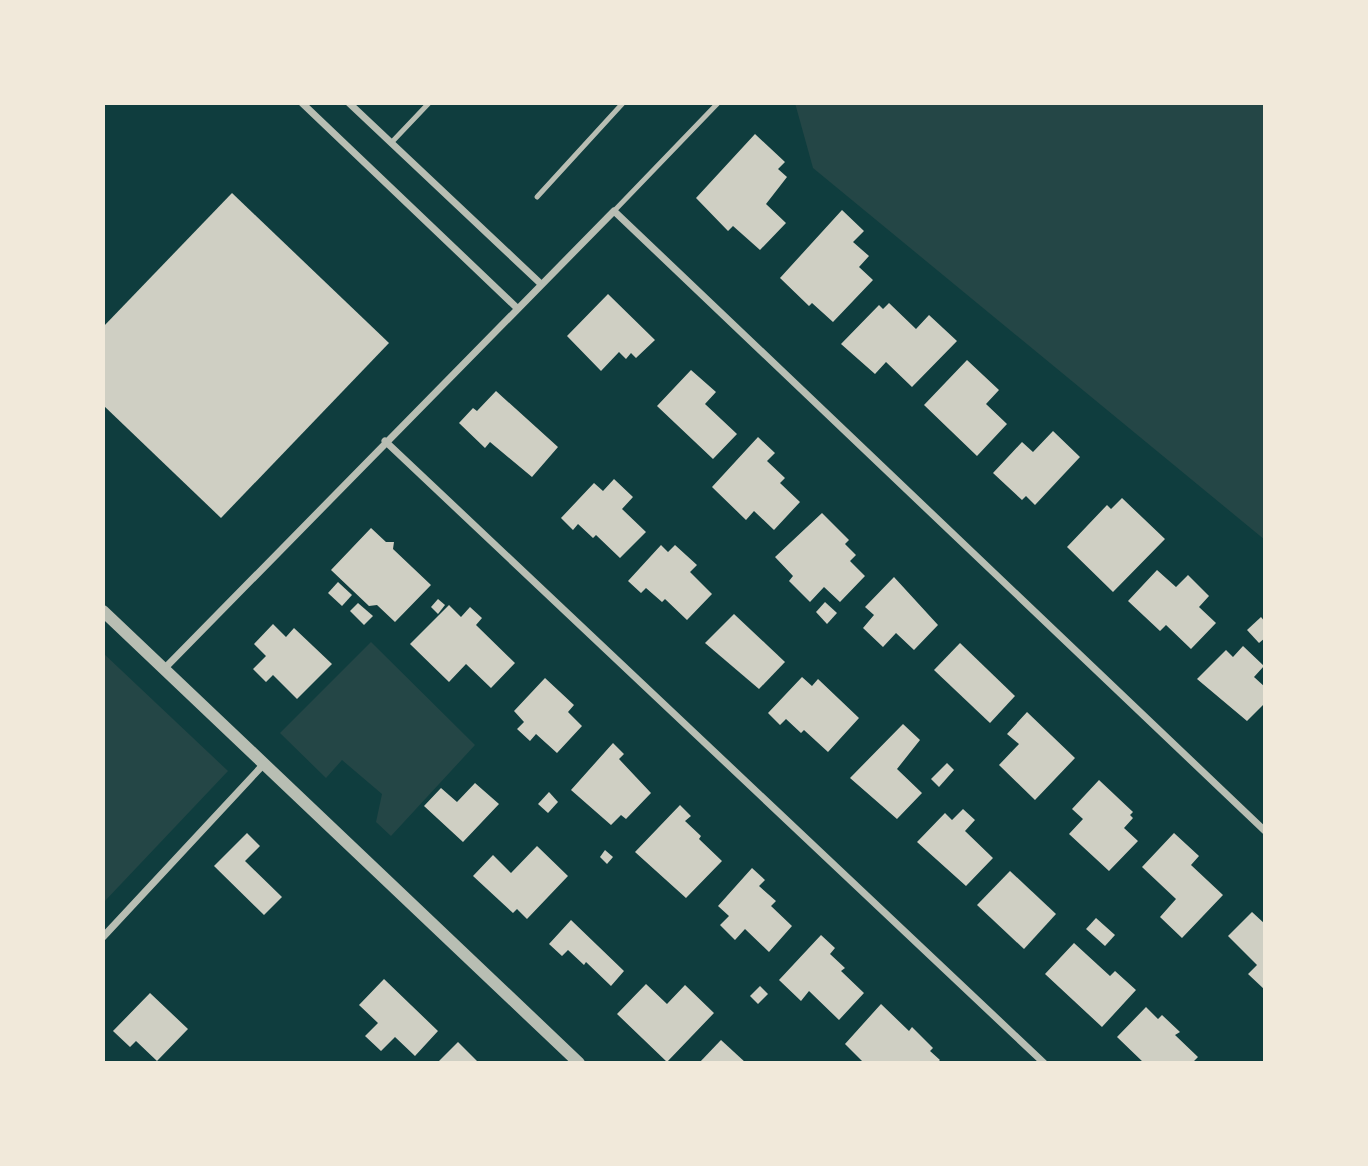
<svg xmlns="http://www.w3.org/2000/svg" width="1368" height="1166" font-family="'Source Serif 4',serif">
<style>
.green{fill:#244646}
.building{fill:#cfcfc3}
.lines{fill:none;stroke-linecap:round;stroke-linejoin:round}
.service{stroke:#b8beb3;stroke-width:5}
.minor{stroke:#b8beb3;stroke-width:7}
.tertiary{stroke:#b8beb3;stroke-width:12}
</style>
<rect width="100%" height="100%" fill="#0f3d3e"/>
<g class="green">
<path d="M795 103H1265V540L813 168Z"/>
<path d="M371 642 475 745 391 836 376 822 382 794 342 760 326 778 280 733Z"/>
<path d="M103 653 228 771 103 903Z"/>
</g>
<g class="building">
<path d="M755 134 785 162 778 169 787 177 766 204 786 223 760 250 733 226 728 231 696 198Z"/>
<path d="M232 193 389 343 221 518 103 405V327Z"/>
<path d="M842 210 864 231 853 242 869 256 859 267 873 280 833 322 812 303 809 306 780 278Z"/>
<path d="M608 294 655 340 636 358 631 353 626 359 619 352 601 371 567 336Z"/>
<path d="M889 303 916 329 929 315 957 341 912 387 886 362 875 374 841 344 879 305 883 309Z"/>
<path d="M967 360 999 390 986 404 1007 424 977 456 924 405Z"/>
<path d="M691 370 716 392 705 404 737 434 713 459 657 406Z"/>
<path d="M496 391 558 447 532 477 490 442 485 448 459 423 473 408 477 411Z"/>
<path d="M1053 431 1080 457 1035 505 1026 496 1022 500 993 473 1022 442 1033 452Z"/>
<path d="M758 437 775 453 767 461 785 478 780 483 800 502 774 530 754 511 746 520 712 487Z"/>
<path d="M614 479 633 497 622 509 646 532 620 558 596 535 593 538 578 524 573 530 561 518 594 483 603 491Z"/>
<path d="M1122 498 1165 539 1113 592 1067 547 1107 505 1111 509Z"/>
<path d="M822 513 849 540 845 544 856 555 850 561 865 576 840 602 824 587 810 602 789 581 793 576 775 557Z"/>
<path d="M371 528 386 542H394L393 549 431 585 395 622 377 605 369 606 331 570Z"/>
<path d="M661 545 668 552 675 545 697 565 690 572 712 594 687 620 665 599 662 602 646 588 641 593 628 581Z"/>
<path d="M1157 570 1176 587 1188 575 1209 596 1199 607 1216 623 1191 649 1166 625 1160 631 1128 601Z"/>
<path d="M894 577 938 625 914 650 896 633 883 647 863 628 874 615 865 607Z"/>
<path d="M338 582 352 595 342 606 328 593Z"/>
<path d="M438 599 445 605 438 614 431 607Z"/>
<path d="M825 602 837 613 827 624 816 612Z"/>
<path d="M358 603 373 616 364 625 350 611Z"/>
<path d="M449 605 461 617 470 607 482 618 476 625 515 663 491 688 466 664 449 682 410 644Z"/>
<path d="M734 614 785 662 759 689 705 643Z"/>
<path d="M1261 617 1265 622V638L1259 643 1247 630Z"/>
<path d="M273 624 286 637 294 628 332 664 297 699 273 675 266 682 253 669 266 656 254 644Z"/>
<path d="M960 643 1015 696 990 723 934 670Z"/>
<path d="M1243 646 1264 666 1254 677 1265 687V703L1247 721 1197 679 1226 650 1233 657Z"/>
<path d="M802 677 812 686 818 679 859 718 828 752 804 730 801 733 786 719 780 725 768 713Z"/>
<path d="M545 678 574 705 568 712 582 726 557 753 536 734 530 741 517 729 524 722 514 711Z"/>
<path d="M1027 712 1075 758 1035 800 999 765 1019 744 1007 734Z"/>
<path d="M903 724 920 740 897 769 922 793 897 819 850 778Z"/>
<path d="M613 743 624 754 619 759 651 793 626 819 621 815 611 825 571 790Z"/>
<path d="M947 763 954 770 939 787 931 779Z"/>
<path d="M1099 780 1133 812 1130 815 1133 818 1124 828 1138 841 1109 871 1069 834 1083 819 1072 809Z"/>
<path d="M475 783 499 804 463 842 424 806 441 788 457 802Z"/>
<path d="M549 792 558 802 548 813 538 804Z"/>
<path d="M680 805 691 816 685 821 701 836 699 839 722 861 686 898 635 852Z"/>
<path d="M963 809 975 820 965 831 993 858 966 886 917 842 945 813 952 820Z"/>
<path d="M247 833 260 846 245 861 282 897 264 915 214 866Z"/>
<path d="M1174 833 1199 856 1191 865 1223 895 1182 938 1160 917 1176 899 1142 867Z"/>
<path d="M537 846 568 876 527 919 517 909 513 913 473 876 493 855 511 873Z"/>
<path d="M605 850 613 857 607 864 600 857Z"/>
<path d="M752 868 765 880 759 886 776 901 771 906 792 926 769 952 745 929 735 940 720 925 729 916 718 906Z"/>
<path d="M1010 871 1056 914 1024 949 977 905Z"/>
<path d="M1252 912 1265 924V990L1248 974 1257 965 1228 936Z"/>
<path d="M1096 918 1115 935 1105 946 1086 929Z"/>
<path d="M571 920 624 971 611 986 586 962 584 965 568 950 562 956 549 944Z"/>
<path d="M821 935 835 948 830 954 845 968 841 971 864 993 839 1020 809 991 801 1001 779 980Z"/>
<path d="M1074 943 1110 976 1115 971 1136 990 1102 1027 1045 974Z"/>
<path d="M384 979 438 1031 415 1056 395 1037 381 1051 365 1036 378 1023 359 1005Z"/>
<path d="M646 984 667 1004 685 985 714 1013 667 1062 617 1014Z"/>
<path d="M760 986 768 994 758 1004 750 996Z"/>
<path d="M150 993 188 1029 157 1061 136 1041 130 1047 113 1031Z"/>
<path d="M881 1004 909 1031 912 1027 933 1048 930 1051 940 1060 937 1063H864L845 1044Z"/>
<path d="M1146 1007 1158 1019 1162 1015 1180 1032 1175 1035 1198 1057 1192 1063H1144L1117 1037Z"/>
<path d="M721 1040 746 1063H699Z"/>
<path d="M458 1042 479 1063H437Z"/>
</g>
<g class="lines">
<g class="service">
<path d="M391 143 429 103"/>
<path d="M537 197 623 103"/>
<path d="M614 211 718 103"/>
</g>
<g class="minor">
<path d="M302 103 517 308"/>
<path d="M349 103 541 284"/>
<path d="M385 441 1044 1063"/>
<path d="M164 669 614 211 1265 831"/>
<path d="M103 937 263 765"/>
</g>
<path class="tertiary" d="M103 611 579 1063"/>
</g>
<rect width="1368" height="1166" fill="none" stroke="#f1e9da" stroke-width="210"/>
</svg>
